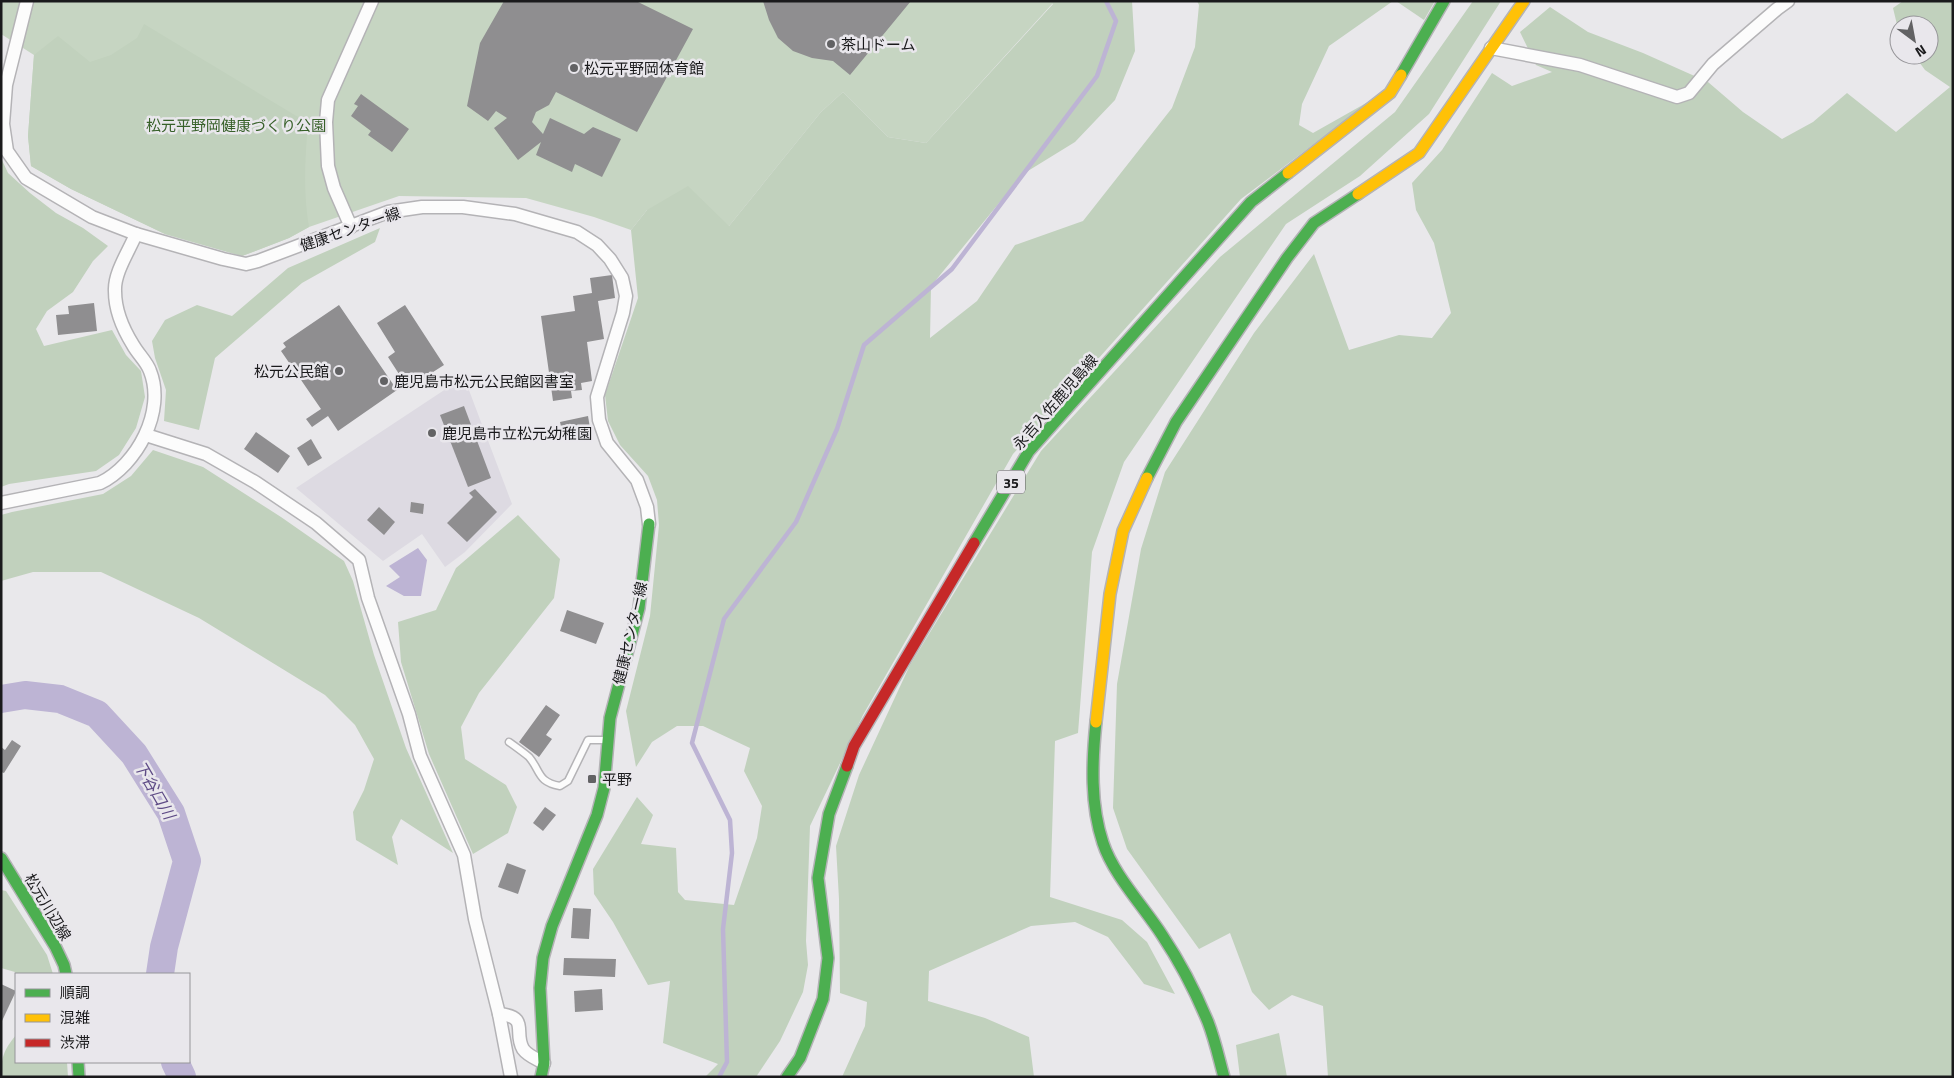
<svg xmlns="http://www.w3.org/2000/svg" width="1954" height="1078" font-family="'Titillium Web','Noto Sans JP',sans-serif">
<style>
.built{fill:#dddae2}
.green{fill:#c6d5c2}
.forest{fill:#c1d1bd}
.water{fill:#bdb4d4}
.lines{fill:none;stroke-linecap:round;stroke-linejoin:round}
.stream{stroke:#bdb4d4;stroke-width:4.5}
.river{stroke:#bdb4d4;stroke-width:28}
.building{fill:#8f8e90}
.lane-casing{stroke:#b4b3b6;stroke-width:9}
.street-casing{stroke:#b4b3b6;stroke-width:15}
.fast-casing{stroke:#b4b3b6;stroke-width:14}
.slow-casing{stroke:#b4b3b6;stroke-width:14}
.jam-casing{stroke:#b4b3b6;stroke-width:14}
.lane{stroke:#fcfcfc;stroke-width:6}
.street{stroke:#fcfcfc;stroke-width:12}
.fast{stroke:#4caf50;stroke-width:11}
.slow{stroke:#ffc107;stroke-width:11}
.jam{stroke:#c62828;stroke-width:11}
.poi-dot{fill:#626264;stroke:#e9e7ec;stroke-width:2}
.labels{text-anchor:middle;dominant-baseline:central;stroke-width:5;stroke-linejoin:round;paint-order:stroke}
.shield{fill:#e9e7ec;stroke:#58585a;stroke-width:1}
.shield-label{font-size:14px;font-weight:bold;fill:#1a1a1c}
.poi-label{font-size:15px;fill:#1a1a1c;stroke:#e9e7ec;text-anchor:start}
.park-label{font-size:15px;fill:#38612a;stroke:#e9e7ec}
.street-label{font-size:15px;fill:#1a1a1c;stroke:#e9e7ec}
.water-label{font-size:16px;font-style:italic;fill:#5e4b86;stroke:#e9e7ec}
</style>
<rect width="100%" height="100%" fill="#e9e8eb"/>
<path class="built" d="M464 377 512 504 465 552 445 567 422 534 383 561 296 488Z"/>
<path class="green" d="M1 1H1050L1053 3 926 143 888 137 843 92 821 112 729 226 647 210 631 230 594 217 526 198 399 196 309 227 289 238 242 256 165 234 71 189 31 166 28 136 34 55 1 34Z"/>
<g class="forest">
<path d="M1050 1H1132L1135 51 1115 100 1075 142 1023 174 931 286 930 338 977 301 1015 245 1083 221 1172 108 1195 47 1199 5 1197 1H1393L1329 46 1302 104 1299 125 1313 133 1375 98 1241 199 1013 454 863 715 810 826 806 941 808 965 803 992 780 1041 756 1077H705L718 1064 663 1043 670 981 648 985 613 922 594 894 593 869 637 797 653 815 641 844 676 848 678 892 685 900 734 905 757 838 762 806 744 771 750 748 703 726H677L652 742 636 767 626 711 650 616 659 525 657 500 648 476 620 445 608 421 605 395 638 298 631 230 647 210 688 186 729 226 821 112 843 92 888 137 926 143 1053 4Z"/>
<path d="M1396 1H1435L1424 20Z"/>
<path d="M1473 1H1501L1429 114 1360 176 1286 224 1124 462 1092 552 1078 733 1055 741 1050 897 1122 920 1147 942 1175 994 1144 984 1108 937 1075 922 1031 926 929 971 928 1001 985 1018 1029 1037 1034 1077H842L865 1026 867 1002 840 993 839 899 836 846 859 775 910 665 1041 451 1220 257 1395 112Z"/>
<path d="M1903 1H1953V1077H1328L1323 1006 1292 995 1269 1010 1252 992 1230 933 1199 949 1127 849 1113 808 1117 684 1141 549 1165 472 1254 333 1314 254 1349 350 1399 335 1432 338 1451 313 1434 243 1416 210 1412 183 1442 150 1492 73 1512 86 1552 72 1536 65 1520 32 1550 7 1588 32 1643 53 1708 82 1743 112 1782 139 1813 122 1847 93 1896 132 1950 87 1925 70 1914 55H1929V25H1899V33L1893 8Z"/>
<path d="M144 24 308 123C305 159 303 192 309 227L289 238 242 256 165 234 71 189 31 166 28 136 34 55 58 36 90 62 111 55 137 38Z"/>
<path d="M1 158 8 173 30 193 56 213 83 228 108 246 93 261 73 292 47 311 36 329 44 346 112 330 126 355 141 371 145 397 136 428 119 455 96 471 9 484 1 487Z"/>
<path d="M380 228 375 242 302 283 215 358 199 430 164 421 166 390 155 358 152 341 165 320 197 305 232 316 288 268Z"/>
<path d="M153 450 203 467 281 517 344 561 353 581 374 655 406 748 453 853 401 819 392 837 398 865 356 840 353 812 364 790 374 759 355 725 325 695 199 618 101 572H33L1 581V515L12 512 103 494 131 476Z"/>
<path d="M518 515 560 559 554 598 479 693 461 727 465 759 506 785 517 807 508 833 473 854 429 754 401 662 398 622 436 610 456 568Z"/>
<path d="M1 890 6 891 47 955 53 974 16 975 15 972 1 968Z"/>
<path d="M1279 1033 1287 1077H1240L1236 1045Z"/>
<path d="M16 1035V1062H67L68 1077H1C1 1057 4 1050 16 1035Z"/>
</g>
<path class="water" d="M418 548 427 560 421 596H404L386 586 400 577 389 566Z"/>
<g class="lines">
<path class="stream" d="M719 1077 727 1062 723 929 732 853 730 820 692 743 724 619 796 522 837 429 864 345 952 269 1097 76 1116 21 1106 1"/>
<g class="river">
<path d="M1 699 25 695 60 699 97 714 134 754 171 813 187 861 164 947 160 974"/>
<path d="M175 1062 182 1077"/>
</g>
</g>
<g class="building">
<path d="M504 1H636L693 29 637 132 556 92 549 105 536 112 532 122 543 134 550 118 584 134 593 127 621 139 602 177 575 164 572 172 536 155 541 142 518 160 494 128 507 118 496 111 488 121 467 106 480 43Z"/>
<path d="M763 1H911L850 75 833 61 812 58 793 51 778 38 769 20Z"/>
<path d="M361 94 409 129 392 152 368 135 371 131 351 116 358 106 354 104Z"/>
<path d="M612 275 615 298 598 301 604 339 587 342 592 381 581 383 582 390 571 391 572 398 553 401 541 316 575 311 573 296 592 293 590 278Z"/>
<path d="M94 303 97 331 58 335 56 315 69 314 68 306Z"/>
<path d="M339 305 397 390 338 431 328 416 312 427 306 419 321 409 281 351 286 347 283 343Z"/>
<path d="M405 305 444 365 408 388 388 357 395 352 377 323Z"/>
<path d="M464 406 491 478 468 487 440 415Z"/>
<path d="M588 416 590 428 563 435 560 422Z"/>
<path d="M256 432 290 456 278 473 244 449Z"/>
<path d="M311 439 322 458 308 466 297 448Z"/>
<path d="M475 489 497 512 467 542 447 523 473 497 469 493Z"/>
<path d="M411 502 424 504 423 514 410 512Z"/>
<path d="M379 507 395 522 384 535 367 520Z"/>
<path d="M567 610 604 623 596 644 560 631Z"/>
<path d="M546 705 560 715 546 735 552 739 539 757 519 742Z"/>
<path d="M12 740 21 746 4 773 1 772V747L5 750Z"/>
<path d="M545 807 556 815 543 831 533 823Z"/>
<path d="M507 863 526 870 518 894 498 887Z"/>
<path d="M573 908 591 909 589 939 571 938Z"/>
<path d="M564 958 616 959 615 977 563 975Z"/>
<path d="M1 984 16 991 1 1023Z"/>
<path d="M602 989 603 1010 575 1012 574 991Z"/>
</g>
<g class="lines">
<defs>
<path id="lane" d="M509 742C516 747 523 752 529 757 541 771 537 782 560 786L568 781 588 740H607"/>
<g id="street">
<path d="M27 1 6 85 3 124 7 151 26 178 92 217 136 234 223 259 246 264 258 261 388 212 422 207H463L515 214 577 232 597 245 610 259 622 278 626 296 623 313 597 397 599 420 607 443 637 480 647 507 649 524"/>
<path d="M1491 48 1580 65 1677 97 1689 93 1713 64 1777 9 1788 1"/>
<path d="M351 227 334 188 328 166 326 122 328 100 372 1"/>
<path d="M146 435 206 454 255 482 316 523 359 560 368 598 409 714 420 756 464 855 475 919 499 1014 511 1077"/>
<path d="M1 503 100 483C137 465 166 411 150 371 147 362 138 354 133 345 123 329 115 311 115 291 114 273 129 251 136 234"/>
<path d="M499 1014C530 1017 513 1032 523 1049 528 1056 537 1059 544 1063"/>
</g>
<g id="fast">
<path d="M1401 75 1444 1"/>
<path d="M1147 478 1176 422 1287 258 1314 223 1358 194"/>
<path d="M974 543 1029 451 1251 202 1288 173"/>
<path d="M1096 722C1092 762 1090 804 1103 843 1113 874 1144 907 1162 935 1180 962 1196 993 1208 1022 1215 1040 1219 1059 1224 1077"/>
<path d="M1 858 55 946 64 965 66 974"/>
<path d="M78 1062 79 1077"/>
<path d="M541 1077 544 1063 540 988 543 958 552 926 597 815 604 788 610 718 639 608 649 524"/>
<path d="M787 1077 800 1058 823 999 828 958 818 878 829 814 847 766"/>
</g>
<g id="slow">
<path d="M1288 173 1390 93 1401 75"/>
<path d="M1358 194 1419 153 1524 1"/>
<path d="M1096 722 1110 594 1123 531 1147 478"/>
</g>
<path id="jam" d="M847 766 854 746 974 543"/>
</defs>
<use href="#lane" class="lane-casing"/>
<use href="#street" class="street-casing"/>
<use href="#fast" class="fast-casing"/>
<use href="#slow" class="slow-casing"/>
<use href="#jam" class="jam-casing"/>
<use href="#lane" class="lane"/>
<use href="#street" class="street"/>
<use href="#fast" class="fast"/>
<use href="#slow" class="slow"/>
<use href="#jam" class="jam"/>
</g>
<g class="poi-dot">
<circle cx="831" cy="44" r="5"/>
<circle cx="574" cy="68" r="5"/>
<circle cx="339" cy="371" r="5"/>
<circle cx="384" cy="381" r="5"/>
<circle cx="432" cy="433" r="5"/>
<rect x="587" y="774" width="10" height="10" rx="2.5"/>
</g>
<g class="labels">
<rect class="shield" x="997" y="470.5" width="28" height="23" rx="4"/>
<g class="shield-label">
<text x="1011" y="482">35</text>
</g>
<g class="poi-label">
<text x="841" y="44">茶山ドーム</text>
<text x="584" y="68">松元平野岡体育館</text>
<text x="329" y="371" text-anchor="end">松元公民館</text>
<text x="394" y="381">鹿児島市松元公民館図書室</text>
<text x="442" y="433">鹿児島市立松元幼稚園</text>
<text x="602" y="779">平野</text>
</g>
<g class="park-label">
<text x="236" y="125">松元平野岡健康づくり公園</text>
</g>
<g class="street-label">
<text transform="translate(350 229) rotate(-19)">健康センター線</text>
<text transform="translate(1055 402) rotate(-49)">永吉入佐鹿児島線</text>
<text transform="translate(630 633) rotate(-77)">健康センター線</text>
<text transform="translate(48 907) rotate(59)">松元川辺線</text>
</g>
<g class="water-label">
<text transform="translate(155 790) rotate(60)">下谷口川</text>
</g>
</g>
<rect width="1954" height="1078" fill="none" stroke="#1a1a1c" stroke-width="5"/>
<rect x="15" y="973" width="175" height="90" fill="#e9e7ec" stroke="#969599"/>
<rect x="25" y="989" width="25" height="8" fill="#4caf50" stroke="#969599"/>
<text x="60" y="998" font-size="15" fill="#1a1a1c">順調</text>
<rect x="25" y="1014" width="25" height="8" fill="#ffc107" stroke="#969599"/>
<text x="60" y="1023" font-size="15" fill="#1a1a1c">混雑</text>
<rect x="25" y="1039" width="25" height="8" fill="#c62828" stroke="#969599"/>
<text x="60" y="1048" font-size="15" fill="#1a1a1c">渋滞</text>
<g transform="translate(1914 40) rotate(148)"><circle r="24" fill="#e9e7ec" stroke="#969599"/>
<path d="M0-4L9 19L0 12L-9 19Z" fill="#626264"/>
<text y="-8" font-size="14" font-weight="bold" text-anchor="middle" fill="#1a1a1c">N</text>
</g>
</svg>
